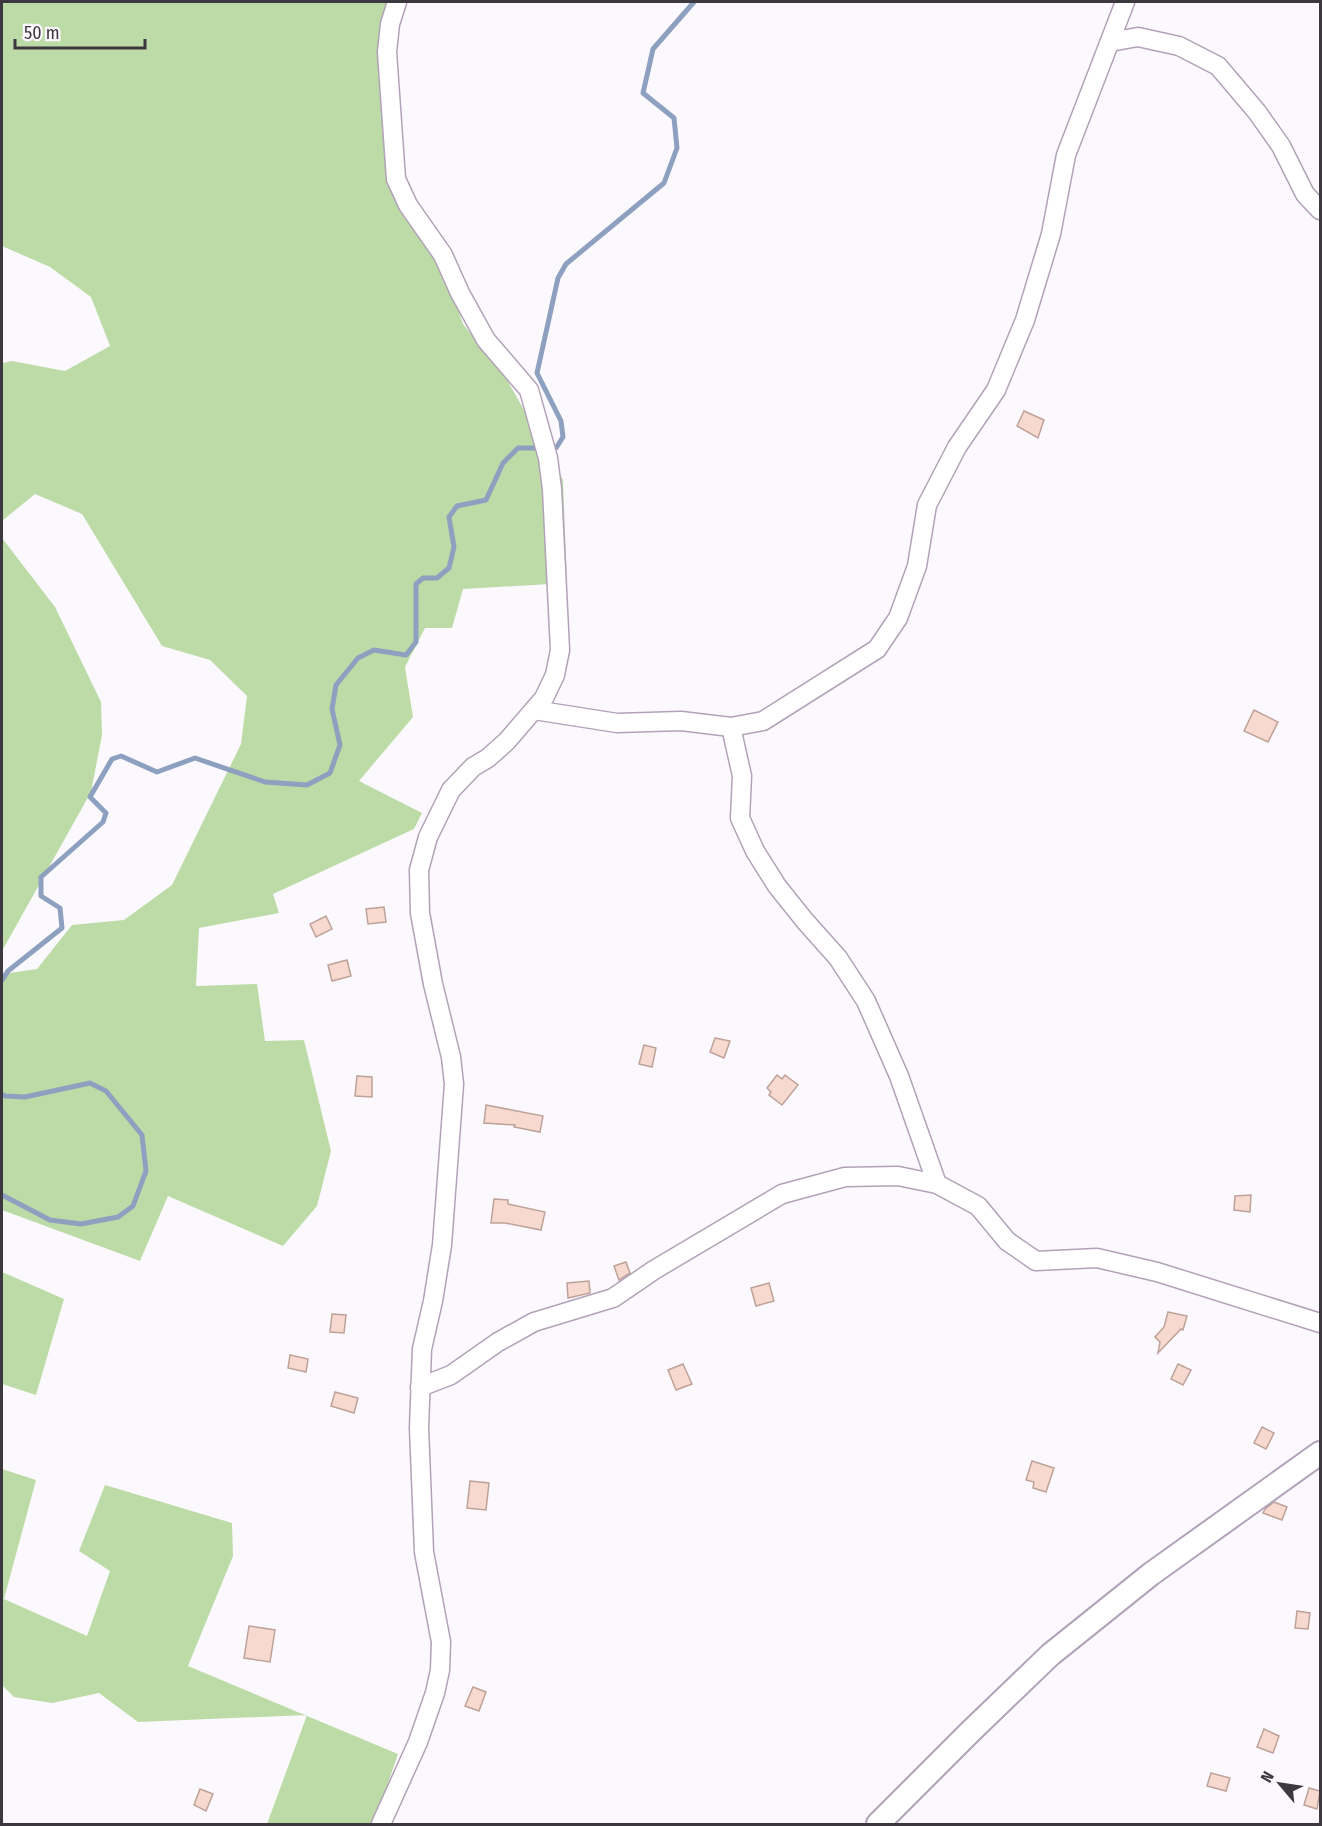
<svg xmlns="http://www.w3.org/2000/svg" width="1322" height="1826" font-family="'Fira Sans Condensed',sans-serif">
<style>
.green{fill:#bddba7}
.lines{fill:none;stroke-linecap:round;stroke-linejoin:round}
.stream{stroke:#8ea0bf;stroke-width:5}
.building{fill:#f7d9cf;stroke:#bea299;stroke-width:1.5}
.minor-casing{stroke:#b2a2b8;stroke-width:21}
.tertiary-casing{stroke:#b2a2b8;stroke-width:26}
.minor{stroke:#fff;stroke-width:18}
.tertiary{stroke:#fff;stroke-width:22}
</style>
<rect width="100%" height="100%" fill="#fcf9fe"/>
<g class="green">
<path d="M2 2H400L387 111V181L443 267 463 324 505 376 563 480 567 583 463 589 452 628H425L405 667 413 717 359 781 422 813 414 829 273 894 279 913 199 928 196 986 257 984 265 1041 304 1040 331 1151 317 1206 283 1246 168 1196 140 1261 2 1210V974L37 969 72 925 124 920 172 885 241 744 247 696 210 660 162 646 82 514 35 494 2 521V363L12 361 65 371 110 346 91 297 50 267 2 246Z"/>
<path d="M2 538 55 607 101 702 102 735 91 792 2 951Z"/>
<path d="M2 1272 64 1299 36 1395 2 1384Z"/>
<path d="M2 1469 36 1480 4 1599 87 1636 110 1571 79 1551 105 1485 232 1523 233 1556 188 1666 398 1754 374 1824H267L307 1715 138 1722 99 1693 52 1703 14 1697 2 1685Z"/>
</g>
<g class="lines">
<g class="stream">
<path d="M550 448H556L563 437 561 421 537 373 558 278 566 264 664 183 677 148 674 118 643 93 653 49 694 2"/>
<path d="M2 980 8 971 62 928 60 908 41 896V877L103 822 106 813 90 797 112 759 121 756 157 772 195 758 265 782 307 785 330 773 340 745 332 709 336 685 358 658 374 650 406 655 416 642V584L423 578H437L449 568 454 547 449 517 457 506 486 500 503 463 518 448H540"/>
<path d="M2 1094 5 1096 25 1097 90 1083 106 1091 142 1135 146 1171 133 1206 118 1217 81 1224 50 1220 2 1195"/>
</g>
</g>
<g class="building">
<path d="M1024 411 1044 420 1038 438 1017 426Z"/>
<path d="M1254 710 1278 722 1268 742 1244 731Z"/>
<path d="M384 907 386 922 368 924 366 909Z"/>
<path d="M326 916 332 929 316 937 310 924Z"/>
<path d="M347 960 351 976 332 981 328 965Z"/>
<path d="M715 1038 730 1041 724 1058 710 1052Z"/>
<path d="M644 1045 656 1048 652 1067 639 1064Z"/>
<path d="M777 1075 782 1079 785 1075 798 1085 782 1105 769 1095 771 1092 767 1088Z"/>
<path d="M357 1076 372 1077V1097L355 1096Z"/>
<path d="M486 1105 543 1116 540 1132 514 1127 515 1125 484 1123Z"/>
<path d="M1251 1195 1250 1212 1234 1210 1235 1196Z"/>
<path d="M494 1199 508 1200V1204L545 1212 541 1230 505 1223H491Z"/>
<path d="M626 1262 630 1273 619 1280 614 1266Z"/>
<path d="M589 1281 590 1293 568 1298 567 1283Z"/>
<path d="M769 1283 774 1301 756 1306 751 1288Z"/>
<path d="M1168 1312 1187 1316 1183 1330 1181 1329 1158 1353 1160 1342 1155 1337 1164 1327Z"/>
<path d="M332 1314 346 1315 344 1333 330 1332Z"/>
<path d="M290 1355 308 1359 306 1372 288 1368Z"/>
<path d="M683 1364 692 1384 676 1390 668 1370Z"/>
<path d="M1178 1364 1191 1370 1183 1385 1171 1379Z"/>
<path d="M335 1392 358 1398 354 1413 331 1406Z"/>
<path d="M1262 1427 1274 1433 1266 1449 1254 1443Z"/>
<path d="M1032 1461 1054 1468 1046 1492 1033 1488 1034 1482 1026 1480Z"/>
<path d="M470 1481 489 1483 486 1510 467 1508Z"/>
<path d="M1274 1502 1287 1507 1282 1520 1263 1513 1265 1509Z"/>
<path d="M1297 1611 1310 1613 1308 1629 1295 1628Z"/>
<path d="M249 1626 275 1630 270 1662 244 1658Z"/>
<path d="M473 1687 486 1692 479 1711 465 1706Z"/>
<path d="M1264 1729 1279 1736 1273 1753 1257 1747Z"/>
<path d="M1211 1773 1230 1778 1226 1791 1207 1786Z"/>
<path d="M1309 1788 1320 1791 1317 1809 1304 1805Z"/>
<path d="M200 1789 213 1794 206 1811 194 1805Z"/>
</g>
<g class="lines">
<defs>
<g id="minor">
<path d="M1110 42 1138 37 1179 46 1218 66 1257 112 1281 146 1305 194 1320 210"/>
<path d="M534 710 617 723 681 721 731 727 763 721 877 649 898 618 917 566 927 505 957 447 996 390 1025 320 1051 234 1066 155 1125 2"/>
<path d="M731 727 742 776 740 818 755 851 777 886 805 921 838 958 866 1001 899 1076 937 1184"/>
<path d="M420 1387 451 1375 498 1342 534 1322 613 1298 654 1270 782 1194 845 1177 898 1176 937 1184 978 1206 1007 1241 1036 1261 1097 1258 1157 1272 1320 1323"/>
<path d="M381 1824 418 1742 435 1693 440 1670 441 1642 424 1552 419 1428 422 1349 433 1301 442 1245 454 1084 451 1057 433 984 420 913 419 870 428 837 451 790 473 767 488 758 507 741 544 698 555 675 560 650 552 489 548 458 529 390 486 340 460 293 443 255 408 205 396 179 387 52 390 24 397 2"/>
</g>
<path id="tertiary" d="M878 1824 970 1732 1050 1655 1151 1574 1320 1453"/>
</defs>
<use href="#minor" class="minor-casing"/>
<use href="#tertiary" class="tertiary-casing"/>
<use href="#minor" class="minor"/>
<use href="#tertiary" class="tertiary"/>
</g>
<rect width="1322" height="1826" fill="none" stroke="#3d3740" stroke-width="6"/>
<g transform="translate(1280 1784) rotate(299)" stroke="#fcf9fe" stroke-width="4.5" paint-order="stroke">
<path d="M0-4.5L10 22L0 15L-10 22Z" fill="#3d3740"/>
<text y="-9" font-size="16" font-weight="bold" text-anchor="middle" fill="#3d3740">N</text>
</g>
<path d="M15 39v9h130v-9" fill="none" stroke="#3d3740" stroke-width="3"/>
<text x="24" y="39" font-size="18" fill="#3d3740" stroke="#fcf9fe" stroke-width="4.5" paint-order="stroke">50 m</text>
</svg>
